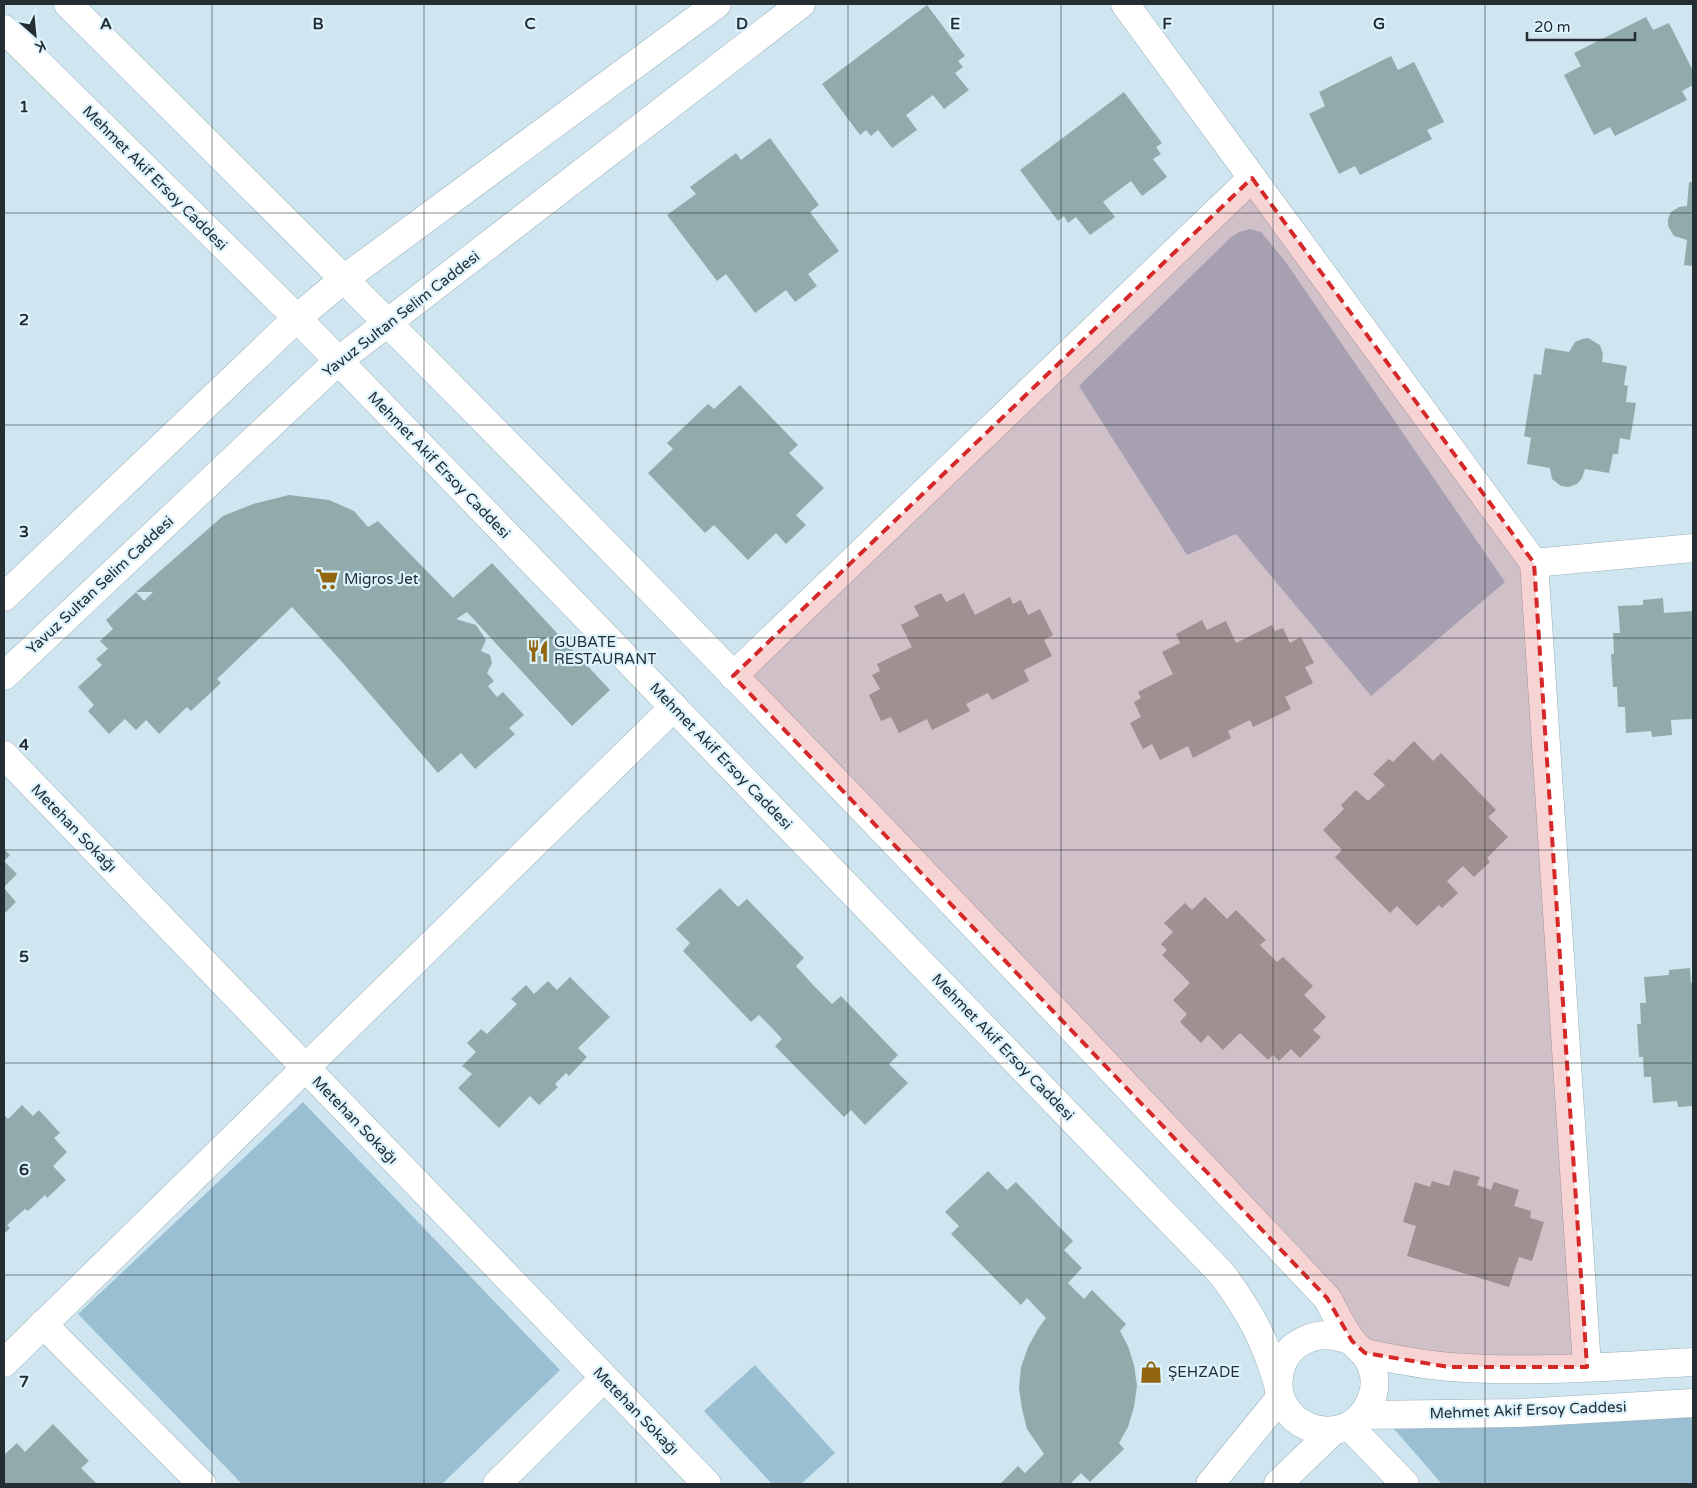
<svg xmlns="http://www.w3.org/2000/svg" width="1697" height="1488" font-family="'Varela Round',sans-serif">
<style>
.green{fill:#9abfd2}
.building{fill:#91abac}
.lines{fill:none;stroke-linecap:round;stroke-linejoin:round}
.minor-casing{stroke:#9ab0bb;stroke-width:29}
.tertiary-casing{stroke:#9ab0bb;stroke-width:29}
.minor{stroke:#fff;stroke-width:28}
.tertiary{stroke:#fff;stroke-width:28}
.marked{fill:#d62828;fill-opacity:0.2;stroke:#d62828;stroke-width:4;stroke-dasharray:10 6;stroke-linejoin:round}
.grid{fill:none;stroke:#242d31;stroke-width:1;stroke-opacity:0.55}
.labels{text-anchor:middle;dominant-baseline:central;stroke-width:4.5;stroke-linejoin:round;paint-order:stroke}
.street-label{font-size:15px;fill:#242d31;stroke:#dcf3fe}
.poi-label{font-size:15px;fill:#242d31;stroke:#dcf3fe;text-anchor:start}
.grid-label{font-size:16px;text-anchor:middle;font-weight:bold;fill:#242d31;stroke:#dcf3fe;stroke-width:4.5;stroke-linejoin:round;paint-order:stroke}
</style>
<rect width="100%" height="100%" fill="#cfe6f1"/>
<g class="green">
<path d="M1250 229 1261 232 1285 261 1505 582 1371 696 1236 534 1187 555 1079 386 1230 238 1239 232Z"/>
<path d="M303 1102 560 1370 442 1484H242L78 1314Z"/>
<path d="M755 1365 835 1453 801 1484H772L704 1411Z"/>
<path d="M1693 1416V1484H1442L1394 1429Z"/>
</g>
<g class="building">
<path d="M927 5 965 56 958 61 963 67 955 73 969 90 944 109 933 95 906 115 917 130 892 148 878 130 871 136 866 130 860 135 822 84Z"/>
<path d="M1646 17 1653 30 1669 23 1693 71V85L1682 91 1687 100 1615 136 1610 127 1594 135 1564 75 1581 66 1574 53Z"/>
<path d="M1391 56 1398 70 1414 62 1444 122 1427 130 1432 139 1360 175 1355 166 1339 174 1309 114 1325 106 1319 92Z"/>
<path d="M1124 92 1162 143 1156 147 1161 154 1153 159 1167 177 1142 196 1131 181 1103 202 1115 217 1090 235 1076 217 1068 223 1064 216 1058 221 1020 170Z"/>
<path d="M770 138 819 205 810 212 839 251 808 274 817 286 795 302 786 290 755 313 726 274 717 281 667 215 696 194 690 187 736 153 741 160Z"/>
<path d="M1689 182H1693V266L1684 265 1687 240 1674 236 1668 226V219L1671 212 1679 207 1687 206Z"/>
<path d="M1588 338 1600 345 1603 354 1602 362 1627 366 1624 385 1628 386 1626 402 1636 403 1630 440 1620 438 1618 454H1613L1609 473 1585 469 1582 478 1577 484 1569 487 1561 486 1552 479 1550 468 1527 464 1531 438 1524 436 1534 374 1541 375 1545 348 1569 352 1575 342 1582 339Z"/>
<path d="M740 385 798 445 789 453 824 488 796 515 806 525 786 544 776 533 748 560 714 525 705 533 648 473 673 449 667 443 708 404 714 409Z"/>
<path d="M289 495 329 500 354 511 368 527 378 521 453 598 492 563 610 690 572 726 467 612 456 619 476 625 486 640 481 651 490 655 492 663 487 673 494 681 488 686 497 697 503 692 524 715 509 728 515 734 475 769 461 753 438 773 343 663 292 607 217 679 221 683 191 711 187 707 159 734 146 720 136 730 125 719 109 734 88 711 94 705 78 687 102 665 96 659 108 649 100 641 113 629 106 620 136 592 144 601 153 592H136L223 516 253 504Z"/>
<path d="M941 593 946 602 964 593 975 615 1010 597 1013 604 1021 600 1028 615 1040 609 1053 635 1044 640 1052 656 1024 670 1029 681 992 700 988 693 966 704 970 711 932 730 927 719 899 733 891 717 881 721 869 695 880 689 872 675 880 671 877 664 912 647 901 625 919 616 914 606Z"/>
<path d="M1663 598 1664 613 1693 611V719L1671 720 1672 735 1652 737 1651 731 1626 733 1625 707H1618L1617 687H1613L1611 654H1614L1613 633H1620L1618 606 1643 605V600Z"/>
<path d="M1202 620 1207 630 1226 621 1236 643 1272 625 1275 631 1283 628 1290 643 1301 637 1314 663 1305 667 1313 683 1285 697 1291 709 1253 727 1250 720 1228 731 1231 738 1193 758 1188 746 1160 760 1152 744 1143 749 1130 723 1141 717 1134 702 1141 698 1138 692 1173 674 1162 652 1180 643 1176 634Z"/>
<path d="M1414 741 1433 761 1441 753 1496 810 1488 817 1508 837 1487 858 1490 862 1474 877 1463 866 1447 881 1458 893 1442 908 1439 905 1417 926 1397 906 1390 913 1335 857 1342 850 1323 830 1344 809 1341 805 1356 790 1368 801 1385 785 1373 774 1389 759 1393 762Z"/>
<path d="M4 849 10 855 4 861 17 874 4 887Z"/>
<path d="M4 888 16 902 4 914Z"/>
<path d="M720 888 738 907 747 899 804 958 796 966 814 986 832 1004 841 996 898 1055 889 1064 908 1083 865 1125 851 1110 844 1117 775 1046 782 1039 771 1027 759 1015 751 1022 683 951 690 943 676 929Z"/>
<path d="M1205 897 1227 919 1236 910 1266 940 1260 945 1277 962 1283 957 1313 986 1304 995 1326 1017 1313 1030 1321 1037 1300 1058 1291 1049 1279 1061 1273 1055 1268 1060 1240 1033 1223 1050 1208 1035 1201 1043 1180 1022 1187 1014 1173 1000 1190 983 1162 955 1167 950 1161 944 1173 932 1164 923 1185 903 1192 910Z"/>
<path d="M1690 968 1691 983H1693V1106L1678 1107 1677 1101 1653 1103 1651 1077H1644L1643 1057H1639L1637 1024H1641L1640 1003H1646L1644 977 1669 975V970Z"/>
<path d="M570 977 610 1017 578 1048 587 1057 569 1076 566 1073 555 1084 558 1087 539 1105 530 1096 499 1128 458 1088 472 1074 462 1066 476 1052 467 1043 481 1029 487 1034 517 1004 511 999 526 985 534 994 548 981 557 990Z"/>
<path d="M22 1105 33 1116 39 1110 60 1133 54 1138 67 1152 53 1166 66 1180 47 1198 45 1195 28 1211 25 1209 7 1225 10 1228 4 1234V1115L8 1119Z"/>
<path d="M1454 1170 1480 1177 1477 1185 1491 1190 1494 1182 1519 1190 1514 1206 1531 1211 1530 1218 1544 1222 1532 1261 1519 1257 1509 1287 1407 1256 1416 1226 1403 1222 1415 1182 1430 1187 1432 1181 1449 1186Z"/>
<path d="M988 1171 1007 1190 1016 1182 1073 1241 1064 1250 1082 1268 1068 1283 1084 1299 1092 1290 1126 1324 1120 1331 1128 1346 1134 1365 1137 1386 1134 1407 1128 1427 1119 1443 1124 1449 1090 1482 1081 1473 1070 1484H1000L1018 1466 1025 1473 1044 1454 1027 1429 1022 1409 1019 1388 1021 1367 1028 1347 1038 1329 1046 1318 1027 1298 1021 1305 951 1234 959 1226 945 1212Z"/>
<path d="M53 1424 89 1461 81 1468 96 1483 4 1484V1455L17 1443 25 1452Z"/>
</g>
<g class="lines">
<defs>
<g id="minor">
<path d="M1125 4 1534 563 1587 1367"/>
<path d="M1534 563 1693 548"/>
<path d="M733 676 1252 178"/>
<path d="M4 755 707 1484"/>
<path d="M43 1324 202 1484"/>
<path d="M4 1363 674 707"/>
<path d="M1349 1426 1405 1484"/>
<path d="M497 1484 604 1378"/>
</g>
<g id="tertiary">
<path d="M68 4C261 196 454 388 644 583 874 819 1101 1058 1327 1298 1335 1312 1342 1328 1352 1341 1360 1351 1368 1354 1372 1368 1377 1381 1374 1396 1367 1408 1339 1454 1267 1424 1280 1371 1282 1362 1287 1352 1295 1346 1314 1332 1331 1333 1352 1341"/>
<path d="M4 29 297 318 1222 1274C1249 1311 1264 1337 1277 1381"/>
<path d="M4 597 297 318 344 279 717 4"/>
<path d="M4 676 338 361 801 4"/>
<path d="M1365 1353C1393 1359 1422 1365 1451 1367 1531 1373 1613 1366 1693 1362"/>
<path d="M1363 1415 1519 1413 1693 1403"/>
<path d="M1210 1484 1280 1398"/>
<path d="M1278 1484 1333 1431"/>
</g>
</defs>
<use href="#minor" class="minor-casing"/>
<use href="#tertiary" class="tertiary-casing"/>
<use href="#minor" class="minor"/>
<use href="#tertiary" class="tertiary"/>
</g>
<path class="marked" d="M1252 178 1534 563 1587 1367H1449L1365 1353 1352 1341 1327 1298 733 676Z"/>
<path class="grid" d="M212 4V1484M424 4V1484M636 4V1484M848 4V1484M1061 4V1484M1273 4V1484M1485 4V1484M4 213H1693M4 425H1693M4 638H1693M4 850H1693M4 1063H1693M4 1275H1693"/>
<defs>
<symbol id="supermarket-bare" viewBox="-9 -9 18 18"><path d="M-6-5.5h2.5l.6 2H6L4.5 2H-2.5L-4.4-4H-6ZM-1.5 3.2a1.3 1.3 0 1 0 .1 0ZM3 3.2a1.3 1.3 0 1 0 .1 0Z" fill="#926610" stroke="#dcf3fe" stroke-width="2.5" paint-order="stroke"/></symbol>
<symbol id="restaurant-bare" viewBox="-9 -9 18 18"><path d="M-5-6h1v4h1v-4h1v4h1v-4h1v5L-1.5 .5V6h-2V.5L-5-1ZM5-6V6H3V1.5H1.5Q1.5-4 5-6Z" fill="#926610" stroke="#dcf3fe" stroke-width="2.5" paint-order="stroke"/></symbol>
<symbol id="shop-bare" viewBox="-9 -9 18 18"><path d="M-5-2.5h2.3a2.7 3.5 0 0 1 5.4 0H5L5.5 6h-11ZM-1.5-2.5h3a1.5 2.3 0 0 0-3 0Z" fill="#926610" stroke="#dcf3fe" stroke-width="2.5" paint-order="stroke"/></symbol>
</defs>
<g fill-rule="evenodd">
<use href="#supermarket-bare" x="311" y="563" width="32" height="32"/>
<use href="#restaurant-bare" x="522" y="635" width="32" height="32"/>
<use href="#shop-bare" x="1135" y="1356" width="32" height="32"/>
</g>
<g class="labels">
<g class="street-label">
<text transform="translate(155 178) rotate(45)">Mehmet Akif Ersoy Caddesi</text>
<text transform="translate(401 314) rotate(-38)">Yavuz Sultan Selim Caddesi</text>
<text transform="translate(439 465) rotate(46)">Mehmet Akif Ersoy Caddesi</text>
<text transform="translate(100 585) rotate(-43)">Yavuz Sultan Selim Caddesi</text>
<text transform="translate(721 756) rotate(46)">Mehmet Akif Ersoy Caddesi</text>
<text transform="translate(74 828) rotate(46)">Metehan Sokağı</text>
<text transform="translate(1003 1047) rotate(46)">Mehmet Akif Ersoy Caddesi</text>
<text transform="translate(355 1120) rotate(46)">Metehan Sokağı</text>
<text transform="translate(1528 1410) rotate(-2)">Mehmet Akif Ersoy Caddesi</text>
<text transform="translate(636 1411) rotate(46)">Metehan Sokağı</text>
</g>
<g class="poi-label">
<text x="344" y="579">Migros Jet</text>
<text x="554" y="642">GUBATE<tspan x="554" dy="17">RESTAURANT</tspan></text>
<text x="1168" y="1372">ŞEHZADE</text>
</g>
</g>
<g class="grid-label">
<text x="106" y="29">A</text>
<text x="318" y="29">B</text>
<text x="530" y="29">C</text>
<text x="742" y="29">D</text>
<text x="955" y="29">E</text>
<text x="1167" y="29">F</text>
<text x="1379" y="29">G</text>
<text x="24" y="112">1</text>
<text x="24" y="325">2</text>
<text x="24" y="537">3</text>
<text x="24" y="750">4</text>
<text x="24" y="962">5</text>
<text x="24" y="1175">6</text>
<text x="24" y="1387">7</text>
</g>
<rect width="1697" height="1488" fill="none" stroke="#242d31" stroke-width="10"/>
<g transform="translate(35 35) rotate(153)" stroke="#dcf3fe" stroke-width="4" paint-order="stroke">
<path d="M0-4L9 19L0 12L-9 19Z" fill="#242d31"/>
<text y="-8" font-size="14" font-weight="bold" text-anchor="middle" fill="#242d31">K</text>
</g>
<path d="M1527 32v8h108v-8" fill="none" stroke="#242d31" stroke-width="2.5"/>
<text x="1534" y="32" font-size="15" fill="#242d31" stroke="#dcf3fe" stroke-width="4" paint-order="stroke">20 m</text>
</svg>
